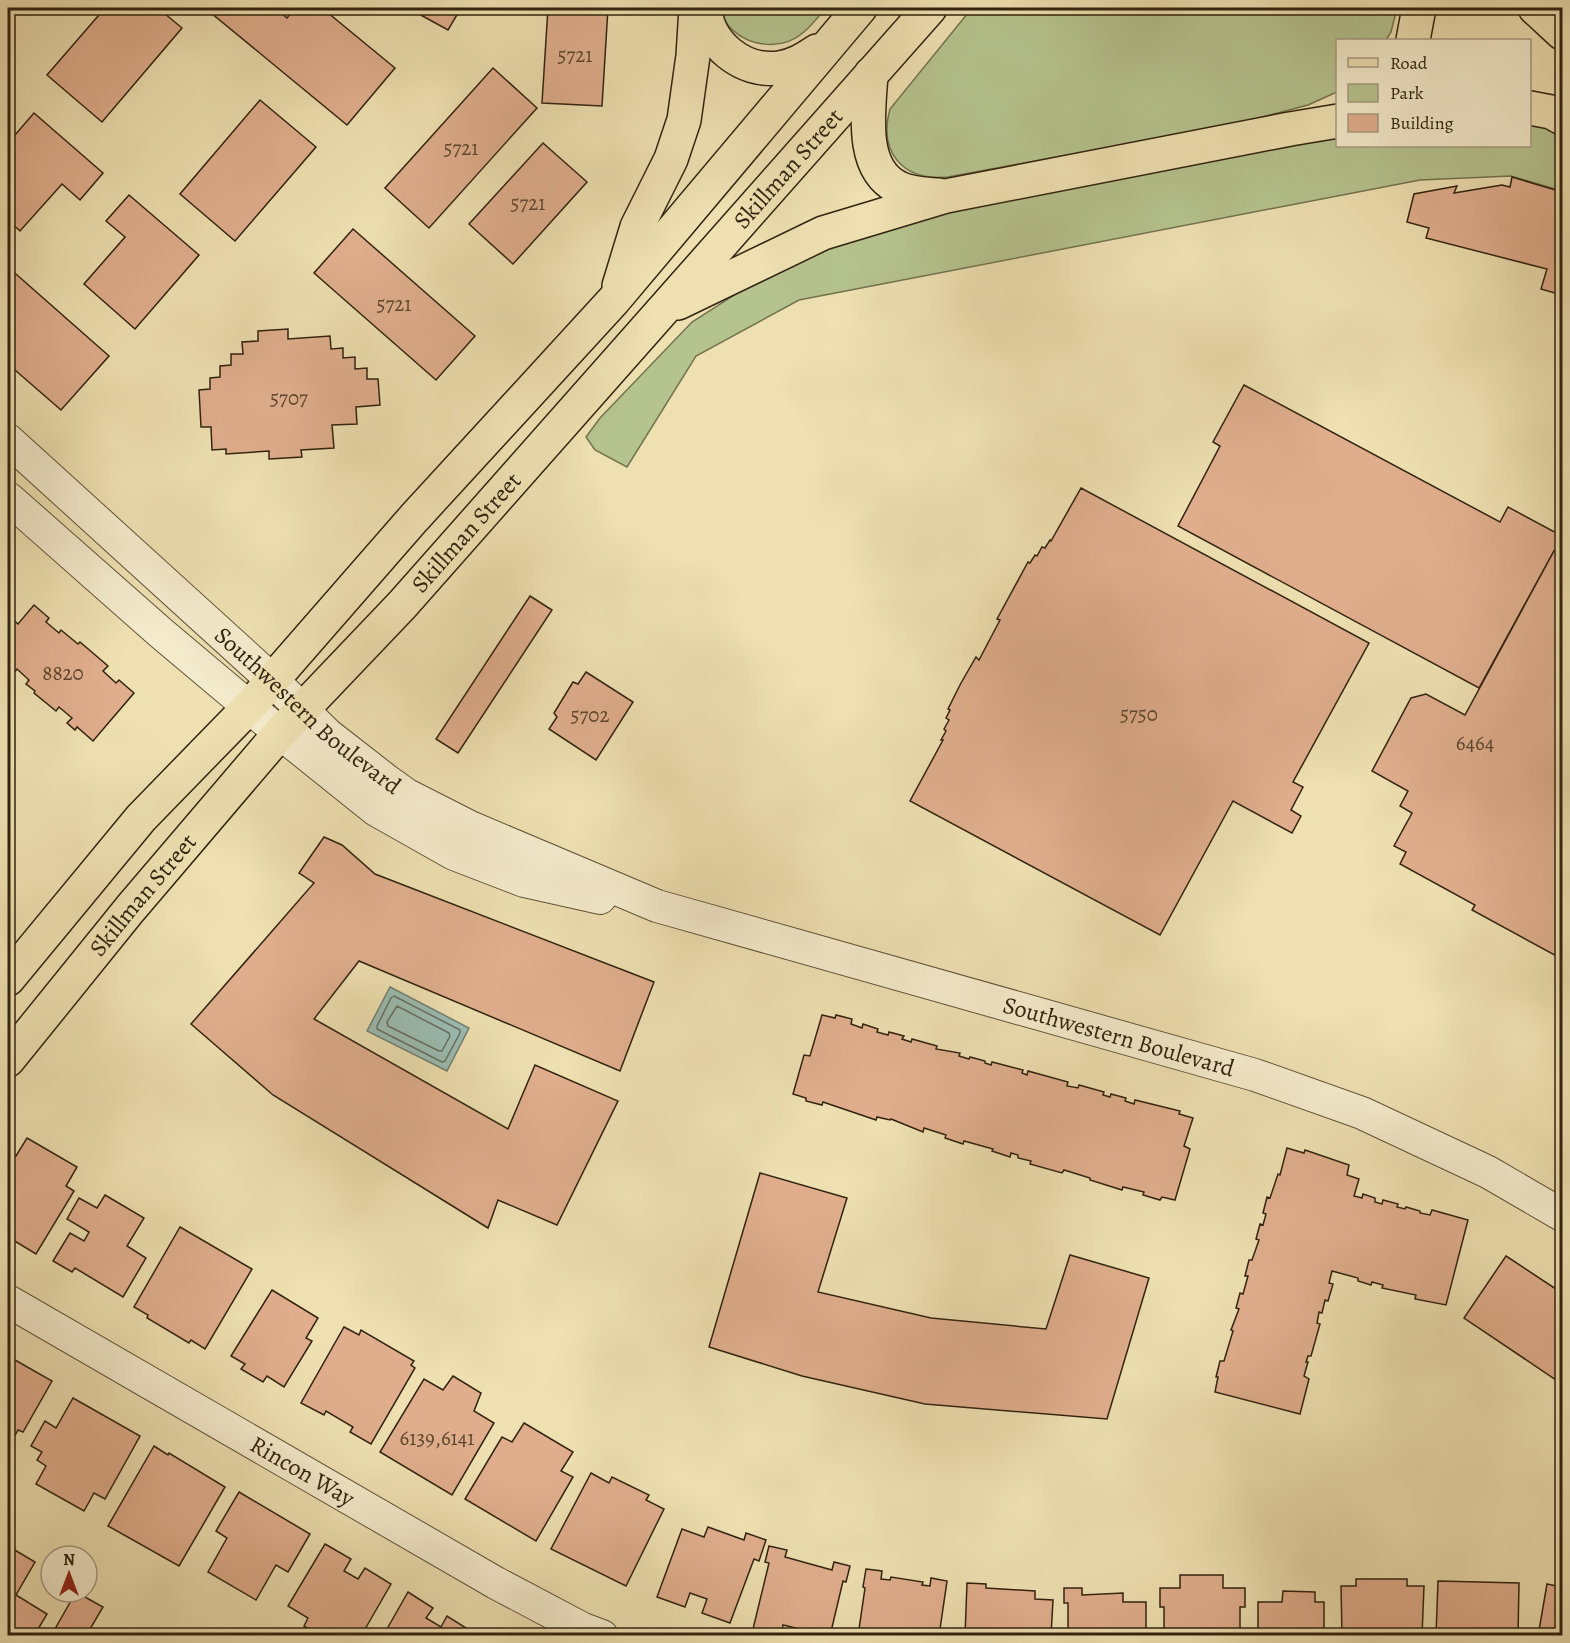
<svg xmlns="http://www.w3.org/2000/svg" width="1570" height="1643" font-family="Alegreya,serif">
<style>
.green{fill:#b5c38e;stroke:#73734e;stroke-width:1.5}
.water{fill:#9bbcb3;stroke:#717f71;stroke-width:1.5}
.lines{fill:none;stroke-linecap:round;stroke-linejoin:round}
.shore{stroke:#667061;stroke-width:1.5}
.building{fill:#e0ae8d;stroke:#31230f;stroke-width:1.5}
.minor-casing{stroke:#605238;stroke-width:34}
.major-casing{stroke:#31230f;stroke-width:36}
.minor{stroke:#f4ebcc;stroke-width:32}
.major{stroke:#eee0b1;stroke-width:33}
.labels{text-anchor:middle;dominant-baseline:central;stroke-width:4.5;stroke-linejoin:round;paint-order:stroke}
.number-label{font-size:21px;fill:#5d462e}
.street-label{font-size:24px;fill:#31230f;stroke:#f4ebcc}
</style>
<rect width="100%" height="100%" fill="#eee0b1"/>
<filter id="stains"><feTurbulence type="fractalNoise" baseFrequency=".00333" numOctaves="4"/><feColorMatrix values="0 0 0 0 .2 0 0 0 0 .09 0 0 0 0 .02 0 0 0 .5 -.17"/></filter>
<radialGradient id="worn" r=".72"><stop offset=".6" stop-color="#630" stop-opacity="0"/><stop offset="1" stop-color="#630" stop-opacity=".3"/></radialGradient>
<g class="green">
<path d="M719 8H826C819 16 812 25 804 32 781 52 746 47 727 24 724 20 721 13 719 8Z"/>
<path d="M972 8H1397L1391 32 1386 40H1338L1337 92 1308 105 1240 123 948 177C903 181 878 153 890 109Z"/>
<path d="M1530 120 1562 130V191L1511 176 1420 180 799 300 696 356 627 467 595 450 586 437 600 418 692 322 781 265 883 221 1337 132 1338 146H1530Z"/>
</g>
<path class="water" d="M390 987 469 1028 447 1071 367 1031Z"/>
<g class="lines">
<g class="shore">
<path d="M394 996 460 1030V1033L445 1061 442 1062 377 1029V1026L391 998Z"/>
<path d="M397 1006 449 1033 450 1036 442 1051H439L388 1026 387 1022Z"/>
</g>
</g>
<g class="building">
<path d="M105 8H158L182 28 102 122 47 75Z"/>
<path d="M205 8H275L287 18 295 8H322L395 68 347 125Z"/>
<path d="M408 8H461L448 30Z"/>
<path d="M548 8H608L602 106 542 103Z"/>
<path d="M493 68 537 108 429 228 385 188Z"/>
<path d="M260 100 316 147 235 241 180 194Z"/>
<path d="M34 113 103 173 80 200 62 184 20 231 8 220V143Z"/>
<path d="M543 143 587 182 513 264 469 224Z"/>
<path d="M1512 177 1562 192V295L1541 289 1547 269 1426 238 1429 228 1407 222 1414 194 1457 186 1454 193 1502 185 1510 187Z"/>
<path d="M129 195 199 255 135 329 84 284 125 237 106 221Z"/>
<path d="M353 229 475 336 436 380 314 273Z"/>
<path d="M8 267 109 356 61 410 8 364Z"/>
<path d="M288 329V339L330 336 331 349 343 348V358L355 357V369L367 368V379H378L380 405 356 407 357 424 332 425 334 448 301 450 302 457 269 459V451L226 454V449L212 450 211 427H201L199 390 210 389V378L220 377V366L231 365V354H243L242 342 258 341V331Z"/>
<path d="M1244 385 1500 522 1508 507 1562 536V555L1554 551 1479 688 1178 526 1220 446 1213 442Z"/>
<path d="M1081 488 1369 643 1293 782 1303 787 1291 810 1301 816 1292 833 1233 801 1160 935 910 801 943 740H941L946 731 944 729 949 720 946 718 950 710 948 709 961 683 976 657 979 660 1000 620 997 619 1028 562 1030 563 1035 555 1037 556 1042 547 1045 548 1050 540 1051 541Z"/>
<path d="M1554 551 1562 555V959L1472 910 1475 905 1400 864 1406 852 1394 846 1412 813 1400 806 1408 791 1372 771 1411 698 1426 694 1465 715Z"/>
<path d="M530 596 552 610 458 753 436 739Z"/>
<path d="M34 605 49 618 46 622 59 633 61 630 78 644 80 642 108 666 103 671 116 683 119 680 134 693 93 741 77 727 75 730 67 723 72 718 59 707 56 711 34 693 35 691 26 684 29 680 17 669 13 674 8 670V615L18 624Z"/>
<path d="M586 672 633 702 596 760 549 729 557 717 554 713 573 682 578 684Z"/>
<path d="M324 837 342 845 375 874 654 982 620 1071 359 961 314 1019 508 1129 535 1065 618 1101 557 1225 498 1200 488 1228 273 1095 191 1024 314 883 299 873Z"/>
<path d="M822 1015 835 1018 836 1015 852 1019 851 1024 862 1028 863 1024 878 1029 877 1032 888 1035 889 1032 904 1036 902 1039 911 1042 912 1039 937 1046 936 1049 960 1053 959 1056 969 1059 970 1057 985 1061V1063L991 1065 992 1062 1023 1070 1022 1073 1027 1075 1028 1071 1068 1082 1067 1086 1078 1088 1079 1085 1104 1092 1103 1095 1110 1097 1111 1094 1126 1098 1125 1101 1134 1104 1135 1100 1180 1111 1179 1114 1193 1118 1184 1146 1190 1149 1175 1200 1162 1197 1160 1200 1143 1195 1144 1192 1123 1187 1122 1190 1090 1180V1178L1064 1170 1062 1173 1030 1164 1031 1161 1018 1158V1155L1011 1153 1010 1157 992 1151 993 1149 964 1141 963 1144 945 1138 946 1135 924 1128 923 1132 891 1119 890 1120 877 1117 876 1120 823 1102 822 1105 806 1101V1098L793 1094 804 1055 810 1056Z"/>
<path d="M27 1138 77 1167 66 1186 74 1191 36 1254 8 1237V1152L16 1156Z"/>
<path d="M1287 1148 1304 1153 1305 1150 1349 1165 1347 1175 1359 1179 1354 1196 1362 1198 1363 1194 1375 1198V1202L1382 1204 1383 1200 1398 1204 1397 1207 1405 1209 1406 1207 1420 1211V1213L1430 1215 1432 1210 1468 1220 1446 1305 1415 1299 1416 1295 1382 1288 1383 1285 1372 1282 1371 1285 1358 1281V1278L1332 1271 1329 1283 1333 1284 1328 1301 1325 1300 1322 1313 1319 1312 1317 1323 1320 1324 1311 1356H1308L1306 1362H1308L1304 1376 1309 1379 1300 1414 1215 1392 1218 1377H1216L1220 1361H1224L1233 1331 1231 1330 1239 1309 1236 1308 1240 1293 1243 1294 1248 1276H1245L1249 1260H1252L1259 1240 1256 1239 1260 1224 1263 1225 1266 1214 1263 1213 1267 1197 1270 1198 1278 1174 1280 1175Z"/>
<path d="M760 1173 847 1198 818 1292 931 1318 1046 1329 1070 1255 1149 1278 1107 1419 925 1404 802 1376 709 1347Z"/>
<path d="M105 1195 144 1218 127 1246 146 1258 123 1297 75 1268 72 1272 53 1261 70 1233 84 1241 89 1232 67 1219 79 1198 97 1208Z"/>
<path d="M180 1227 252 1269 205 1349 191 1340 189 1343 147 1318 148 1315 134 1307Z"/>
<path d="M1506 1256 1562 1293V1384L1464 1318Z"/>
<path d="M272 1290 318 1318 306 1338 312 1341 284 1387 267 1376 263 1382 241 1369 245 1364 231 1356Z"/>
<path d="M344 1327 359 1335 361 1330 414 1361 411 1365 415 1368 371 1444 350 1432 353 1427 326 1411 324 1415 301 1403Z"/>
<path d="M8 1356 52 1381 23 1432 18 1430 8 1448Z"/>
<path d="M453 1376 481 1393 474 1411 494 1423 452 1495 380 1452 424 1379 443 1390Z"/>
<path d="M73 1398 140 1436 105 1499 94 1493 84 1511 36 1484 46 1466 37 1460 42 1452 31 1446 45 1421 56 1428Z"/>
<path d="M524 1423 573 1452 561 1471 573 1477 536 1541 465 1499 502 1437 512 1442Z"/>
<path d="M154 1446 168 1455 169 1453 225 1487 179 1566 108 1526Z"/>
<path d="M591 1473 609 1483 612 1477 649 1495 646 1500 664 1509 626 1586 551 1549Z"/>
<path d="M239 1492 310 1534 288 1572 276 1565 256 1600 208 1572 227 1538 216 1531Z"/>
<path d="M708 1527 744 1540 746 1533 766 1540 759 1561 754 1559 730 1623 702 1613 707 1599 690 1593 685 1607 657 1597 682 1529 704 1537Z"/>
<path d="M325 1544 351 1559 344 1571 358 1579 365 1568 391 1584 361 1636H339L336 1633 334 1636H320L304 1626 308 1618 288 1606Z"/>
<path d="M8 1546 35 1562 16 1595 47 1614 34 1636H8Z"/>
<path d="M769 1546 787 1550 785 1557 832 1570 834 1562 850 1566 846 1582 843 1581 830 1636H799L800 1629 783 1625 781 1636 752 1633 769 1563 765 1562Z"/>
<path d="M866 1569 882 1571 881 1579 890 1580 891 1577 923 1582 922 1585 930 1586 931 1578 947 1581 939 1636H858L865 1588 863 1587Z"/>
<path d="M1180 1575H1223V1588H1245V1607H1240V1636H1164V1607H1160V1588H1180Z"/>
<path d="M1356 1579H1407V1586H1424L1422 1636H1342L1341 1586H1356Z"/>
<path d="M1438 1581 1519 1583 1518 1636H1436Z"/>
<path d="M967 1583 986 1584V1588L1035 1591V1599L1053 1600 1051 1636H965Z"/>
<path d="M1547 1584 1562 1587V1636H1538Z"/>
<path d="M1064 1588H1082V1595L1123 1593V1602H1146V1636H1068V1603H1064Z"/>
<path d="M1283 1591 1315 1592V1602H1324V1636H1258V1602H1282Z"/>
<path d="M76 1592 103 1607 90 1629 102 1636H51Z"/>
<path d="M408 1592 433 1608 426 1618 441 1627 447 1616 474 1633 472 1636H383Z"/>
</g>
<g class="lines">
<defs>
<g id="minor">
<path id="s1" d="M8 440 272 680 327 734 386 780 407 795 470 827 657 906 1255 1075 1362 1113 1488 1172 1562 1215"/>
<path d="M8 498 161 633 280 733 376 810 454 854 524 881 600 898"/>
<path id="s2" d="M8 1301 496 1583 583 1629 602 1636"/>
</g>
<g id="major">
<path d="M705 8C707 44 743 73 779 68 794 66 805 59 817 51"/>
<path d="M1535 8 1562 33"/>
<path d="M1413 40 1419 8"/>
<path d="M871 74C869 110 859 167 897 187 909 194 925 194 938 195"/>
<path d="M1530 108 1551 112 1562 118"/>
<path d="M619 286 637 227 671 159 684 120 693 56 696 8"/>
<path d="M678 303 823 233 946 196 1290 129 1338 121"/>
<path d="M8 979 141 818 250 706 414 518 614 300 860 8"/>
<path id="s3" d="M8 1060 130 909 280 733 402 605 930 8"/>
</g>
</defs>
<use href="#minor" class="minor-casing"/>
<use href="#major" class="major-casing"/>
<use href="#minor" class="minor"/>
<use href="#major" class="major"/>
</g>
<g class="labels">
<g class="number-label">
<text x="575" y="55">5721</text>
<text x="461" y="148">5721</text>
<text x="528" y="203">5721</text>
<text x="394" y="304">5721</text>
<text x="289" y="398">5707</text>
<text x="63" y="673">8820</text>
<text x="1139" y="714">5750</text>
<text x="590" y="715">5702</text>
<text x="1475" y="743">6464</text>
<text x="437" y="1438">6139,6141</text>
</g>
<g class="street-label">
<text stroke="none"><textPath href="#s3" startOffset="1185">Skillman Street</textPath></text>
<text stroke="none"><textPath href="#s3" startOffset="699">Skillman Street</textPath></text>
<text stroke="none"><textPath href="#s1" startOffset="404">Southwestern Boulevard</textPath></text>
<text stroke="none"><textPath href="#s3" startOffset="213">Skillman Street</textPath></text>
<text stroke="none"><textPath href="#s1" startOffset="1288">Southwestern Boulevard</textPath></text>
<text stroke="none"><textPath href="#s2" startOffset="340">Rincon Way</textPath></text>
</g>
</g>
<rect width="1570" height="1643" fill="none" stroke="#eee0b1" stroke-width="30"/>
<rect x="9" y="9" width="1552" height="1625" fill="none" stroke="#31230f" stroke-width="3"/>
<rect x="15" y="15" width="1540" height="1613" fill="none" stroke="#31230f" stroke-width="1.5"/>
<rect x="1336" y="39" width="195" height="108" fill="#f4ebcc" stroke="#a69b80" stroke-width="1.5"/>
<rect x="1348" y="58" width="30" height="9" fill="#eee0b1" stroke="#a69b80" stroke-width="1.5"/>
<text x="1390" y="69" font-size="18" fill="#31230f">Road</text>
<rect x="1348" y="84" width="30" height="18" fill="#b5c38e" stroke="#a69b80" stroke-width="1.5"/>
<text x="1390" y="99" font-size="18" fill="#31230f">Park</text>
<rect x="1348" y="114" width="30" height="18" fill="#e0ae8d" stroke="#a69b80" stroke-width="1.5"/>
<text x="1390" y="129" font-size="18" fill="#31230f">Building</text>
<g transform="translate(69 1574)"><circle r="28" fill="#f4ebcc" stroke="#a69b80" stroke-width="1.5"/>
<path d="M0-4.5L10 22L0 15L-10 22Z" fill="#8f2418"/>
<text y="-9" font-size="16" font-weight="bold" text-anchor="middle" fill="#31230f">N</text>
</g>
<rect width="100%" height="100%" filter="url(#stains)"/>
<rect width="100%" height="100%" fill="url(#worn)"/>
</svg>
